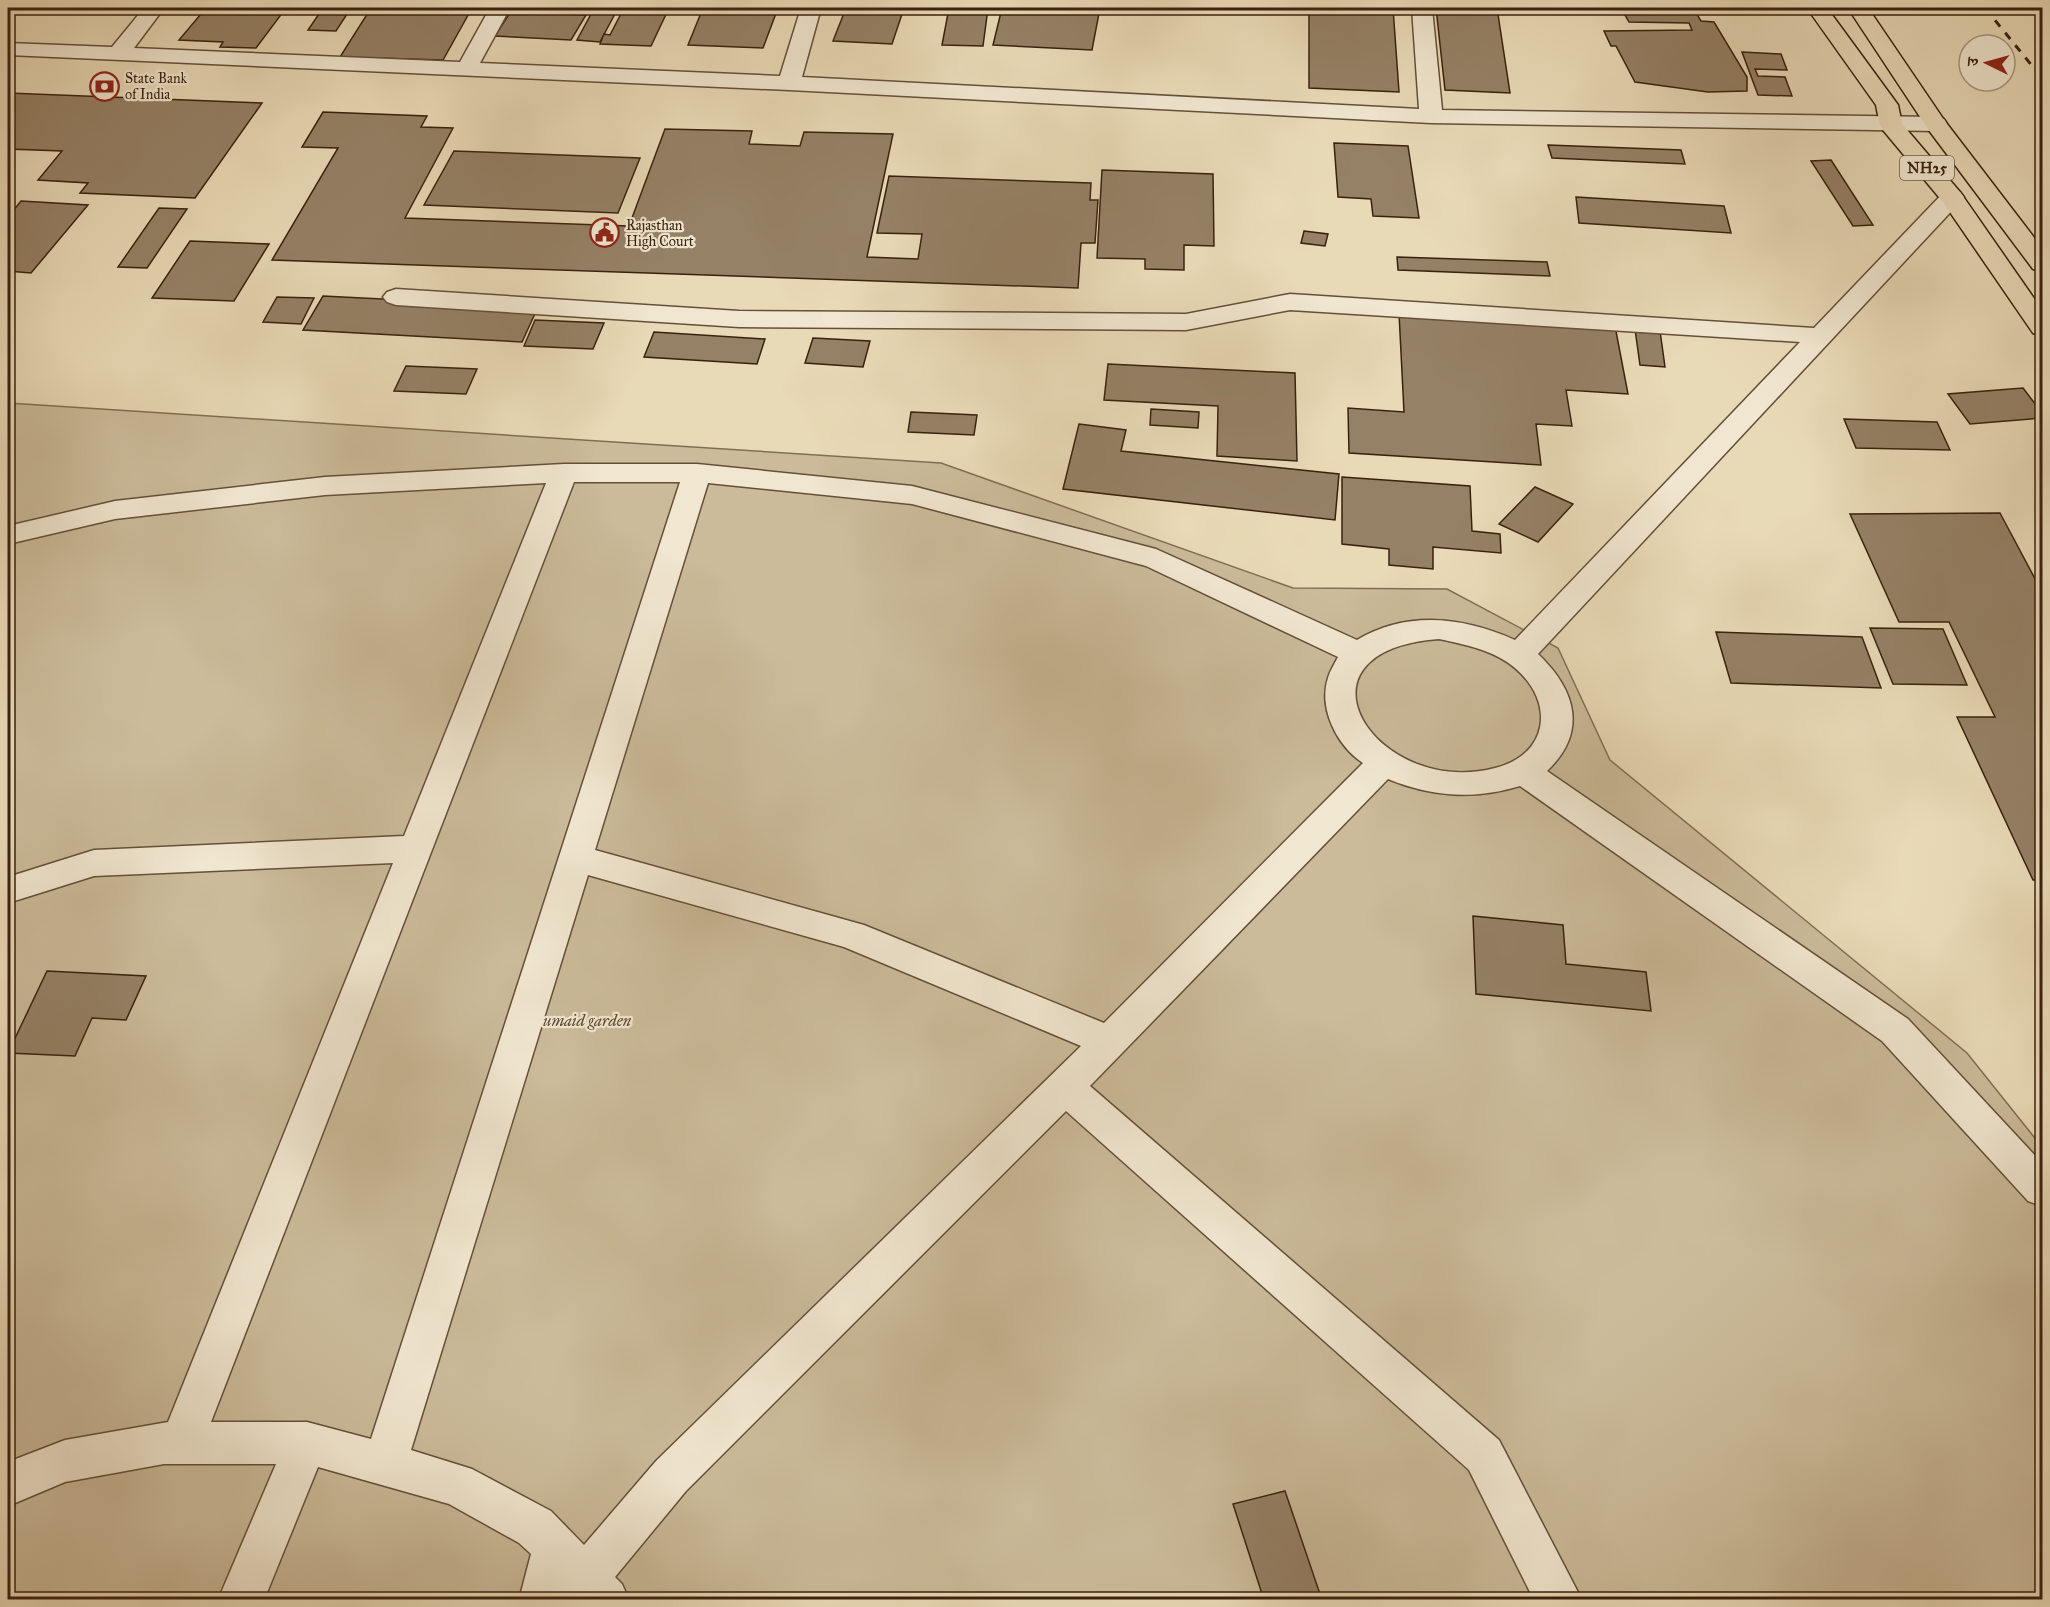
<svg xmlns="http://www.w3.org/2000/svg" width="2050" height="1607" font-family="'IM FELL Great Primer','Noto Serif Devanagari',serif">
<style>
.green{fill:#cbbb9a;stroke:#826e54;stroke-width:1.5}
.building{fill:#958166;stroke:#3a210f;stroke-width:1.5}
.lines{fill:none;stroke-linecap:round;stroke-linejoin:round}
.minor-casing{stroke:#664f39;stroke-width:3}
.major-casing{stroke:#3a210f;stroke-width:3}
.minor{fill:#f1e7d0;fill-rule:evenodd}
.major{fill:#e9dab7;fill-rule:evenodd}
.rail{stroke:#3a210f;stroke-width:3;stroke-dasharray:8 8;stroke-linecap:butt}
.labels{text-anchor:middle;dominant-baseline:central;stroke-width:4.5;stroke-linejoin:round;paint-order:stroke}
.far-poi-label{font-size:14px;fill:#3a210f;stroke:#f1e7d0;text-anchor:start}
.shield{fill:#f1e7d0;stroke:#715c49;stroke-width:1.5}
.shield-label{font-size:15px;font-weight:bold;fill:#3a210f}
.park-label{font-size:16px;font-style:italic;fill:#5e4832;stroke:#f1e7d0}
</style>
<rect width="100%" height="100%" fill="#e9dab7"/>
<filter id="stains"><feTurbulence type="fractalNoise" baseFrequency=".00333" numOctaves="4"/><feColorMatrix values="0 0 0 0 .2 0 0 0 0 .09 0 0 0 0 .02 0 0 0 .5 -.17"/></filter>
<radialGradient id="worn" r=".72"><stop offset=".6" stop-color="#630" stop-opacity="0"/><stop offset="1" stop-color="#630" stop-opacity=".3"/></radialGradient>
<path class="green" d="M8 403 941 463 1293 588 1447 589 1558 648 1610 760 1967 1053 2042 1147V1599H8Z"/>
<g class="building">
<path d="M206 8H286L256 48 220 47 223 42 179 40Z"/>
<path d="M323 8H351L336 31 308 30Z"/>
<path d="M371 8H472L443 60 340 57Z"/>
<path d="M513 8H540L537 13 586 15 571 40 495 36Z"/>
<path d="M567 8H618L600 42 577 40 591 14 564 12Z"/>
<path d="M624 8H669L651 46 600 44 604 34 610 35Z"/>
<path d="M703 8H778L763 48 688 45Z"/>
<path d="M846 8H904L892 44 833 41Z"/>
<path d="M949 8H988L983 46 942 45Z"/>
<path d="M1002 8H1100L1092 50 993 45Z"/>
<path d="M1146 8H1208V11Z"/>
<path d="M1223 8H1300L1301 11Z"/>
<path d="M1309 8H1393L1399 92 1309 88Z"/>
<path d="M1436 8H1497L1510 93 1445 90Z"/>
<path d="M1621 8H1693L1701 21 1714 22 1747 77V91L1708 92 1635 82 1616 46H1611L1604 31 1692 30 1689 23 1629 22Z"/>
<path d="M1742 52 1781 54 1787 70 1755 69 1758 76 1785 77 1792 96 1758 95Z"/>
<path d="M8 93 262 103 195 198 80 193 88 183 38 180 62 151 8 149Z"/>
<path d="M323 112 427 116 421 127 453 128 405 218 629 226 665 129 752 131 749 144 800 146 804 132 893 134 867 257 918 259 922 234 877 233 889 176 1091 183 1090 200H1098L1095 243H1081L1078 288 272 260 338 148 302 147Z"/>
<path d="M1334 143 1408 146 1419 218 1373 216 1371 199 1338 197Z"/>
<path d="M1548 145 1681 150 1685 164 1552 158Z"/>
<path d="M454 151 640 158 618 213 424 205Z"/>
<path d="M1831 160 1873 225 1853 226 1811 161Z"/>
<path d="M1102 170 1213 174 1214 246 1184 245V270L1145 269V259L1097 258Z"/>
<path d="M1576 197 1724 206 1731 233 1579 223Z"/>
<path d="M21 201 88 205 31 273 8 271V217Z"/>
<path d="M159 208 187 209 147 268 118 267Z"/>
<path d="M1304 231 1328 234 1325 246 1301 243Z"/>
<path d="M190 241 269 244 234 301 152 298Z"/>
<path d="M1397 257 1547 262 1550 276 1398 270Z"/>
<path d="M323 296 538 307 522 342 303 330Z"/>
<path d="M277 297 314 298 301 324 263 322Z"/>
<path d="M1399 313 1615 326 1628 394 1566 390 1572 426 1536 424 1541 465 1349 453 1348 408 1404 412Z"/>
<path d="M535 320 604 323 593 349 524 346Z"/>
<path d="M1635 329 1660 331 1665 367 1640 365Z"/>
<path d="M654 332 765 339 757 364 644 357Z"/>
<path d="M813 338 870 341 863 367 805 363Z"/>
<path d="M1108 364 1295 373 1297 461 1217 456 1218 406 1104 400Z"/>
<path d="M406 366 477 369 466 394 394 391Z"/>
<path d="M2023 388 2042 413V418L1970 424 1948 394Z"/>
<path d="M1151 409 1199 412 1198 428 1150 425Z"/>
<path d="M911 412 977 415 974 435 908 432Z"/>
<path d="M1844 419 1937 422 1950 450 1856 448Z"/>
<path d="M1079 424 1126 430 1121 451 1339 474 1335 520 1063 489Z"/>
<path d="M1342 477 1470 486 1472 531 1500 534 1501 553 1433 547V569L1389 565V549L1342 544Z"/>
<path d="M1535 487 1573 504 1538 542 1499 524Z"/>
<path d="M2000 513 2042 592V880H2033L1957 717H1995L1949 622H1899L1850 514Z"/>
<path d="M1870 628 1943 629 1967 685 1893 684Z"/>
<path d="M1716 632 1862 637 1881 688 1731 683Z"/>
<path d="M1473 916 1563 925 1566 964 1646 972 1651 1011 1476 994Z"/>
<path d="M47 971 146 976 126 1020 92 1018 75 1056 8 1053Z"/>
<path d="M1285 1491 1322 1600H1264L1233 1504Z"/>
</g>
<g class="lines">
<defs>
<g id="minor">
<path d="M144 8H164L134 48 460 62 490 8H510L480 63 780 76 801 8H821L802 77 1419 109 1412 8H1432L1442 110 1936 117 1944 119 1947 124 1944 129 1936 131 1431 123 789 90 8 55V43L112 47Z"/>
<path d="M1952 190 1960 192 1964 197 1960 202 1538 654C1576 690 1588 732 1547 771L1908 1019 2042 1163V1206L2028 1201 1882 1041 1520 786C1474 800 1432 797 1388 779L1090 1086 1499 1440 1582 1600H1534L1469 1470 1066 1111 686 1491 615 1577 622 1584 629 1600H574L567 1592 565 1600H519L531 1554 519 1543 449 1504 318 1467 264 1600H218L276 1464H164L65 1482 8 1506V1462L65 1440 168 1422 393 863 94 876 8 903V877L94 850 404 836 546 483 325 495 115 519 8 544V526L115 501 325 477 564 464H697L912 486 1156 549 1357 640C1407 610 1464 617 1515 640L1800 342 1290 310 1186 330 739 327 396 305 387 302 383 297 387 292 396 289 739 311 1186 314 1290 294 1814 328 1944 192ZM574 482H680L371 1439 307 1422H211ZM708 483 912 504 1146 566 1338 657C1335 663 1330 671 1328 678 1318 708 1337 746 1363 763L1104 1023 864 925 595 850ZM1439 639C1466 645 1494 650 1515 668 1556 703 1548 755 1495 768 1376 799 1280 651 1439 639ZM588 875 844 947 1081 1046 656 1461 584 1545 551 1511 472 1469 411 1450Z"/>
</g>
<g id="major">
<path d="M1807 8H1827L1898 105 1902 124 1960 192 2042 310V336L2033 333 1943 202 1883 130 1880 125 1876 105Z"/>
<path d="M1848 8H1868L1944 120 2042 248V271L2033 269 1928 129Z"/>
</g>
</defs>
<use href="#minor" class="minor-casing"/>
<use href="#major" class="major-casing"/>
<use href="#minor" class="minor"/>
<use href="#major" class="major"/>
<g class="rail">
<path d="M1985 8 2042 78"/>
<path d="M2032 8 2042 20"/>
</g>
</g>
<defs>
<symbol id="bank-ring" viewBox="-11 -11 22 22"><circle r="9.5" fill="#f1e7d0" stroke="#8f2418" stroke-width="1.5"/><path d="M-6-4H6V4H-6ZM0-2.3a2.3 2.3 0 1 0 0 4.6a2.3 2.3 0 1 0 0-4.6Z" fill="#8f2418"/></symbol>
<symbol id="civic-ring" viewBox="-11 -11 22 22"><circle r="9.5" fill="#f1e7d0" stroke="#8f2418" stroke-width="1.5"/><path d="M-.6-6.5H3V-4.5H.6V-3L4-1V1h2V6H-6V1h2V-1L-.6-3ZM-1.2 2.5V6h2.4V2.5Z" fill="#8f2418"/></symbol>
</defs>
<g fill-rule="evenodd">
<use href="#bank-ring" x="88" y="70" width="33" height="33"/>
<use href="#civic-ring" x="588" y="216" width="33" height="33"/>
</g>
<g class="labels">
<g class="far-poi-label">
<text x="125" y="78">State Bank<tspan x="125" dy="16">of India</tspan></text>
<text x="626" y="225">Rajasthan<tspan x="626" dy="16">High Court</tspan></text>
</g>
<rect class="shield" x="1900" y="156" width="54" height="24" rx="4.5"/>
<g class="shield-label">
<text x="1927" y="168">NH25</text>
</g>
<g class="park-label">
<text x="587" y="1020">umaid garden</text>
</g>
</g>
<rect width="2050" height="1607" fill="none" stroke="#e9dab7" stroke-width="30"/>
<rect x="9" y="9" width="2032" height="1589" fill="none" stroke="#3a210f" stroke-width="3"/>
<rect x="15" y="15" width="2020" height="1577" fill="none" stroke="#3a210f" stroke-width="1.5"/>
<g transform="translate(1987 63) rotate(275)"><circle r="28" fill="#f1e7d0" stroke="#a89883" stroke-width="1.5"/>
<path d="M0-4.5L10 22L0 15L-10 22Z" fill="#8f2418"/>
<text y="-9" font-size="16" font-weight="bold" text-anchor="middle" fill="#3a210f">उ</text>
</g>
<rect width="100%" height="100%" filter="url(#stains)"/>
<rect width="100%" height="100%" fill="url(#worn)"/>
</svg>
